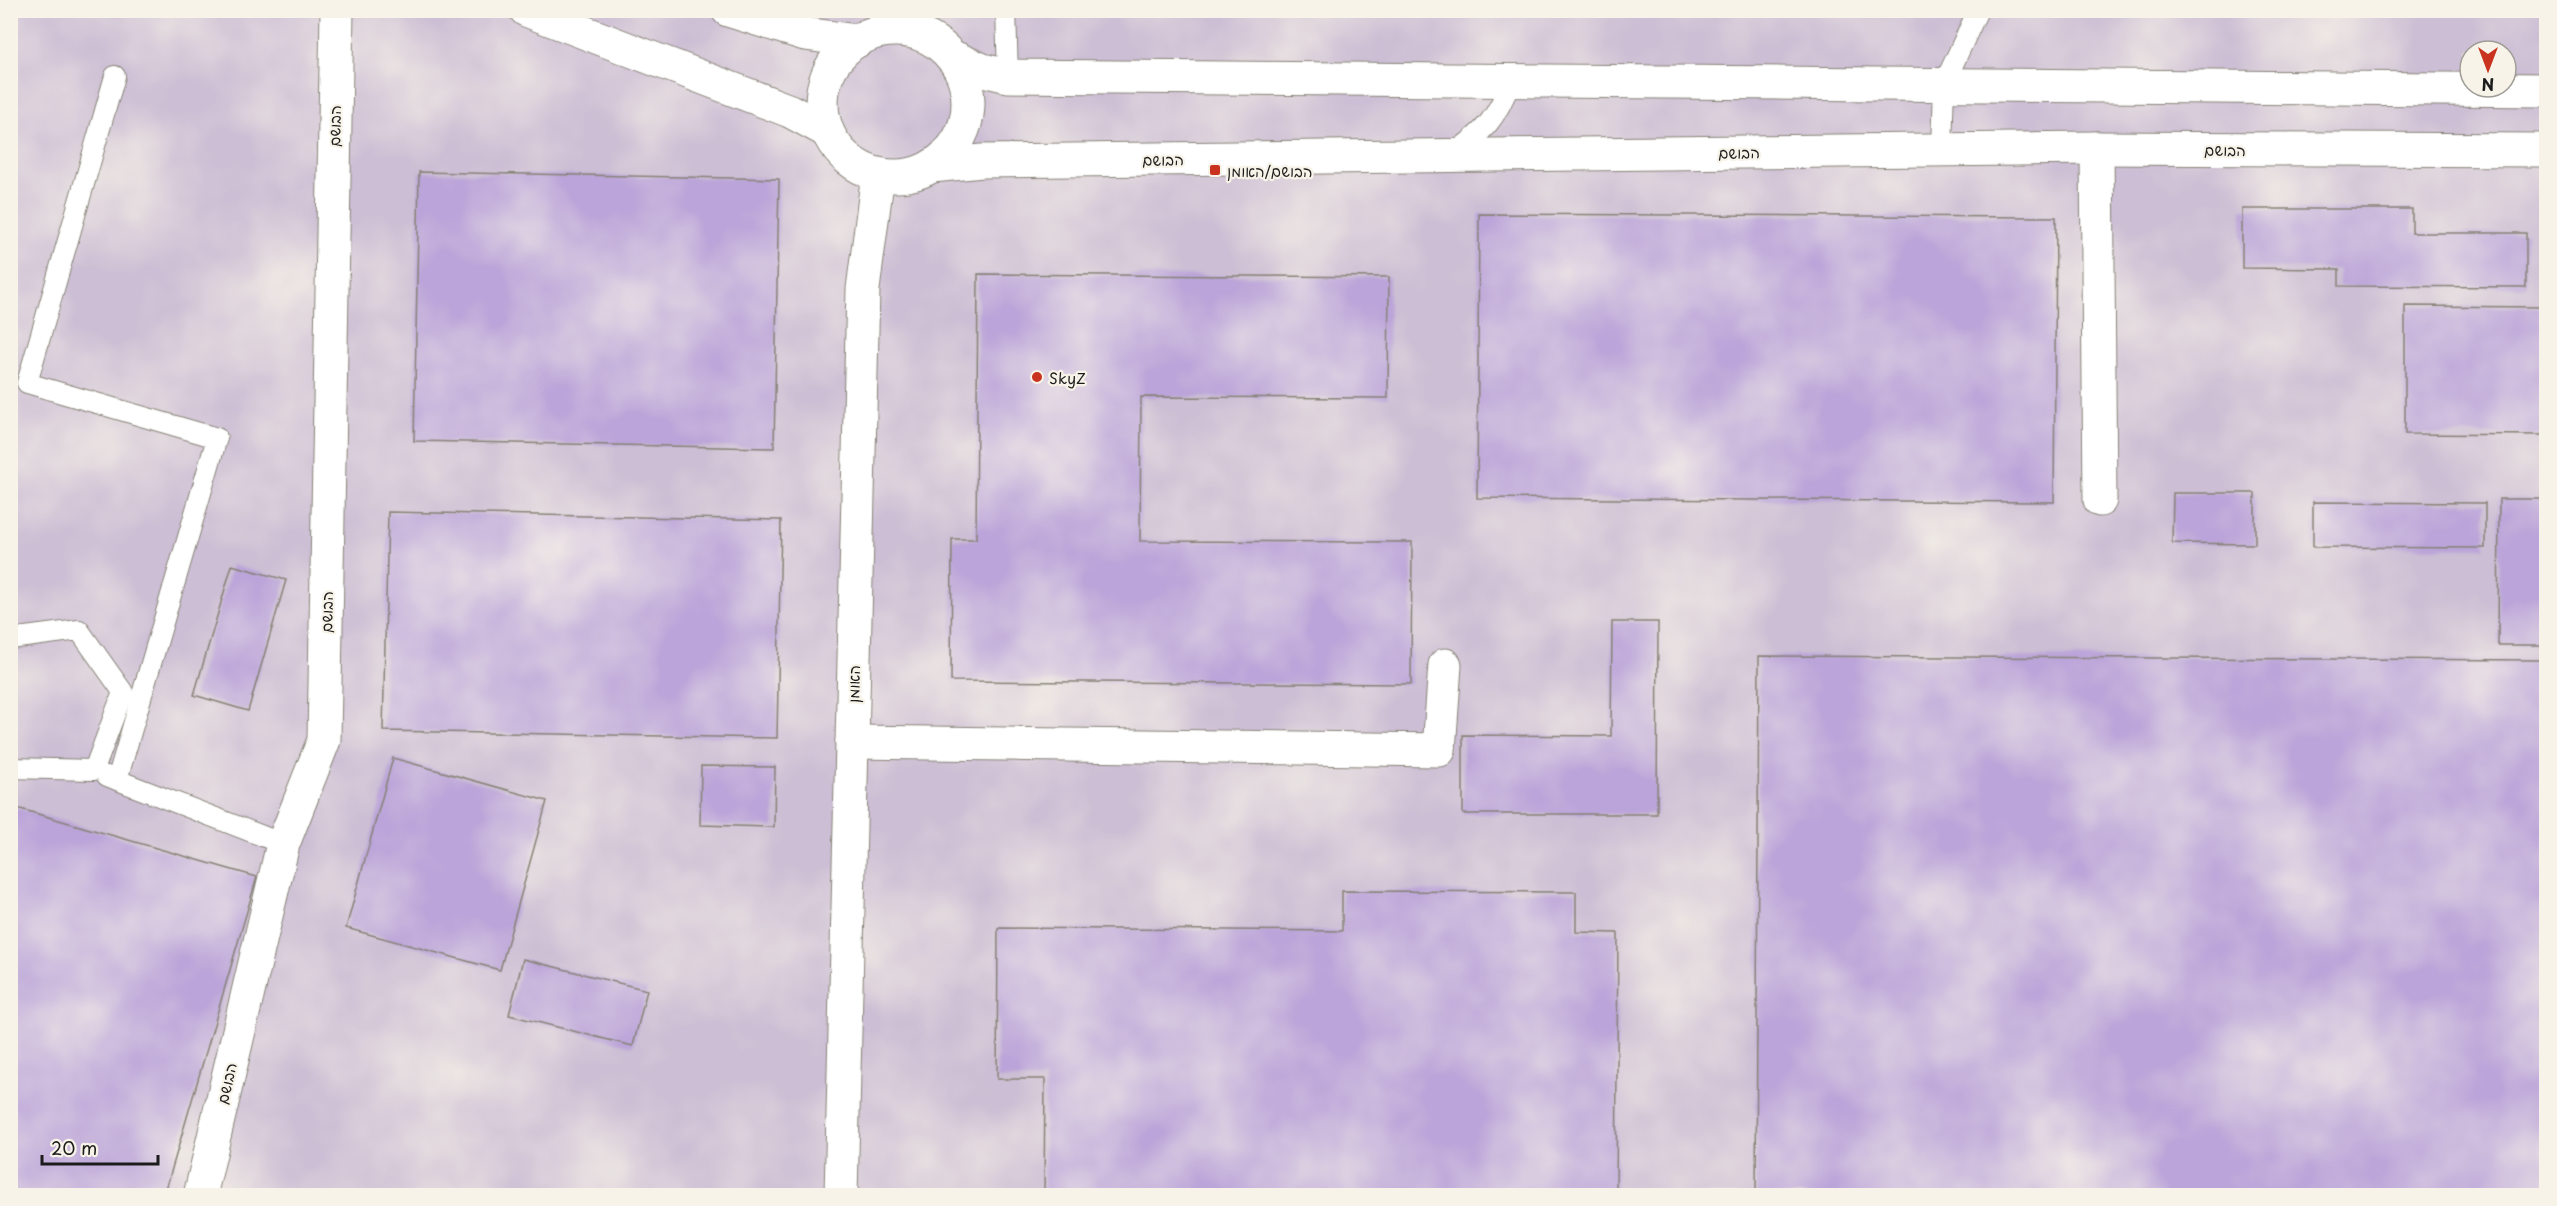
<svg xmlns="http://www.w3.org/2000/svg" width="2557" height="1206" font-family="'Playpen Sans','Playpen Sans Hebrew',sans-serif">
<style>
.industrial{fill:#ccbed4;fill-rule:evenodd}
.building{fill:#bba4d9}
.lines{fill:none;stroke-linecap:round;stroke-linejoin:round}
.service-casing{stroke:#868276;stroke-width:22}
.minor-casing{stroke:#868276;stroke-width:35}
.tertiary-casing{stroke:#868276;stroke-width:35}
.service{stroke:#fff;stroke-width:20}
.minor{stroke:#fff;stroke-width:33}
.tertiary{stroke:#fff;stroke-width:33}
.poi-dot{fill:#c8321e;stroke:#f7f3e8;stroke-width:2}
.labels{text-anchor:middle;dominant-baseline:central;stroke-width:4.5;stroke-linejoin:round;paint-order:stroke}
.street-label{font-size:15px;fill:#1c1c1c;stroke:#f7f3e8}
.poi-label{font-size:15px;fill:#1c1c1c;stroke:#f7f3e8;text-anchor:start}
</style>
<rect width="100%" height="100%" fill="#f7f3e8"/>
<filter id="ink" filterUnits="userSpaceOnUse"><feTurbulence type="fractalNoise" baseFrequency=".0167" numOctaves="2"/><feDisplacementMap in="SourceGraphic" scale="12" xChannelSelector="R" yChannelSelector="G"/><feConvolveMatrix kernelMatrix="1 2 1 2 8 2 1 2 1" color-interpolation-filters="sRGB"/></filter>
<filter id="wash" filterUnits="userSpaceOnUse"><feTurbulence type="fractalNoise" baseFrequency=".008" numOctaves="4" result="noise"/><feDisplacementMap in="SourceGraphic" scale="24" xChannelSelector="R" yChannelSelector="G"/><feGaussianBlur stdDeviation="1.35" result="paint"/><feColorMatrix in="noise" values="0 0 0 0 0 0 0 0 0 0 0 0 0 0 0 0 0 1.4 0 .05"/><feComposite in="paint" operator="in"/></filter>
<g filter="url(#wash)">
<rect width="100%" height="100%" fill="#f0e8d0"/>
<path class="industrial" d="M20 10 2546 11V1195H11L10 35ZM2470 51H2506V87H2470Z"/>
<g id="blocks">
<g class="building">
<path d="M419 172 779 179 774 448 414 441Z"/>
<path d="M2242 209H2412V233H2526V287L2339 286V269L2242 268Z"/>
<path d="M1479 214 2056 217 2054 502 1477 498Z"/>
<path d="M978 274 1389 277 1388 398 1141 397 1140 541 1412 542 1411 684 951 681 952 539H976Z"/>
<path d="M2405 306 2546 307V435L2405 434Z"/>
<path d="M2173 493H2255V544L2172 543Z"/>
<path d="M2499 499H2546V645H2498Z"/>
<path d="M2313 502 2485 503V548L2313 547Z"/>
<path d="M388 512 781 520 777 738 383 731Z"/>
<path d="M232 565 286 580 248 711 194 695Z"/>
<path d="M1612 622H1658L1657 814H1463V735L1611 736Z"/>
<path d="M1759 656 2546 660V1196H1756Z"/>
<path d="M393 758 547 801 500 970 346 928Z"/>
<path d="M701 766 775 767 774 827 700 825Z"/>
<path d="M10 806 257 877 164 1196H10Z"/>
<path d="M1342 891 1576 892V932L1618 933 1616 1196H1044L1045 1079H997L998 928 1342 931Z"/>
<path d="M523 959 647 990 633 1046 509 1015Z"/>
<path d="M273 1189 296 1195 295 1196H271Z"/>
</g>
</g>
</g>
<g filter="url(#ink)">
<use href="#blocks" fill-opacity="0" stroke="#868276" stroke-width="1.5"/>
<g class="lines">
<defs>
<g id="service">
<path d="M1006 10 1008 76"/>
<path d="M115 76 27 383 217 438 117 780"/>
<path d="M1942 150 1944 84 1978 10"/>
<path d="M1453 154C1486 130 1496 119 1511 81"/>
<path d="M10 639 79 630 123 692 94 770 10 768"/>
<path d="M107 776 283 844"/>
</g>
<g id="minor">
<path d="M2097 148 2100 500"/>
<path d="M852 742 1439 750 1445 665"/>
<path d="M200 1196 283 844 324 740 337 10"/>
<path d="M841 1196 863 289 878 174"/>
</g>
<g id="tertiary">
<path d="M526 10 790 111 827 131"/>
<path d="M728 10 805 34 857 41"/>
<circle cx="895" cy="103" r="73"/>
<path d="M951 56 983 70 1008 76 2546 90"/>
<path d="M932 166 982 161 2097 148 2546 150"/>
</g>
</defs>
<use href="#service" class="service-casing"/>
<use href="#minor" class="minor-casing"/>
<use href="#tertiary" class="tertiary-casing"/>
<use href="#service" class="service"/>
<use href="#minor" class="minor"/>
<use href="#tertiary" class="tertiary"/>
</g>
</g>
<g class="poi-dot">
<rect x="1209" y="164" width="12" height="12" rx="3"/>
<circle cx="1037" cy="377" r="6"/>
</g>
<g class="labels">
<g class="street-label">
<text transform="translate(334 126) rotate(-89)">הבושם</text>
<text x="2225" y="149">הבושם</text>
<text transform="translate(1739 152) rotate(-1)">הבושם</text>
<text transform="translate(1163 159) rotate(-1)">הבושם</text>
<text transform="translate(326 612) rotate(-89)">הבושם</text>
<text transform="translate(853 684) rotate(-89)">האומן</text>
<text transform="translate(226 1083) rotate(-77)">הבושם</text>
</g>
<g class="poi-label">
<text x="1227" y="170">הבושם/האומן</text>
<text x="1049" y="377">SkyZ</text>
</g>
</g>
<rect width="2557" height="1206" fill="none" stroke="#f7f3e8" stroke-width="36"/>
<g transform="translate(2488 69) rotate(180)"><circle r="28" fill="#f7f3e8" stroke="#9f9d96" stroke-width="1.5"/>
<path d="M0-4.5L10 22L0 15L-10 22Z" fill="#c8321e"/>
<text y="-9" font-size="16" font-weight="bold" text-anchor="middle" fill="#1c1c1c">N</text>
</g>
<path d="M42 1155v9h116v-9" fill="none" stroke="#1c1c1c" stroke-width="3"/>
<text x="51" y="1155" font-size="18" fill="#1c1c1c" stroke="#f7f3e8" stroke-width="4.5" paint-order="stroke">20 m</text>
</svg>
